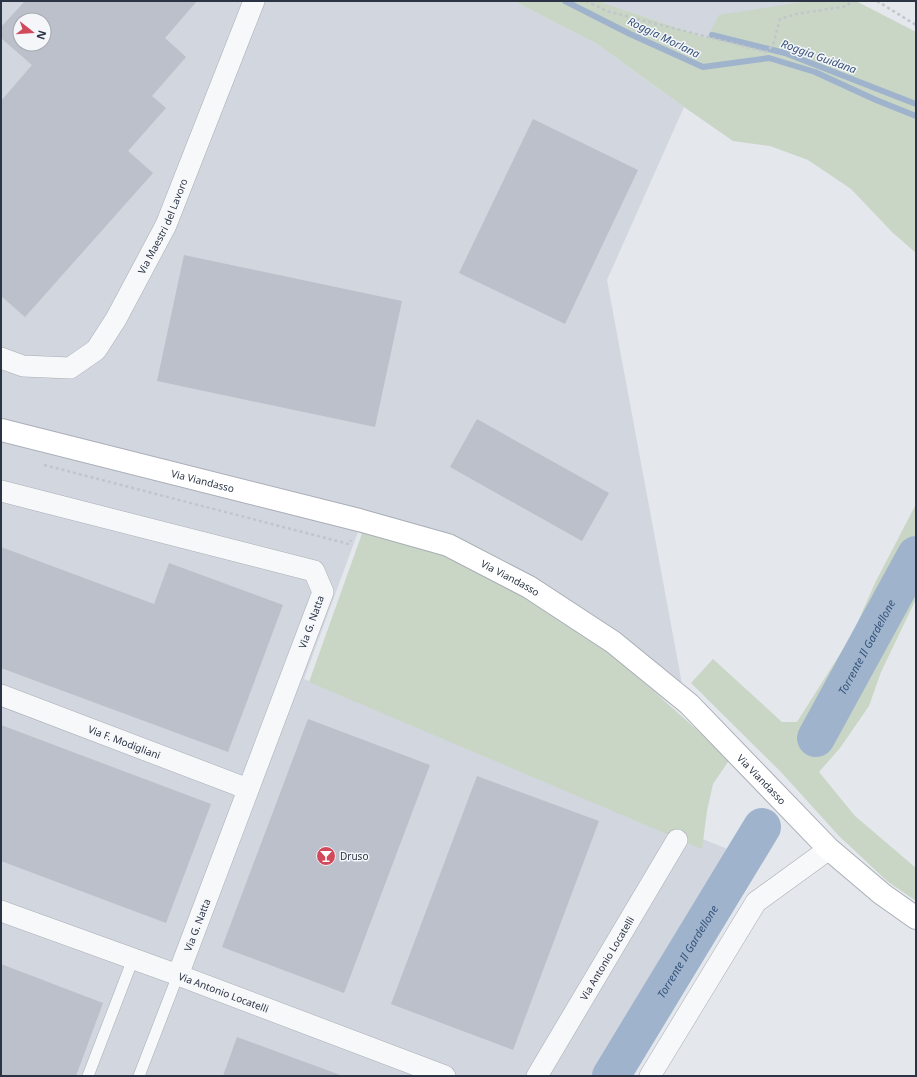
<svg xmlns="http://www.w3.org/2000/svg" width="917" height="1077" font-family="'Noto Sans',sans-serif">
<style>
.built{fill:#d2d6de;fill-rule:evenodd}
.green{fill:#c9d6c5}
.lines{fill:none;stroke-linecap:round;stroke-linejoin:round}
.stream{stroke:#9fb4cc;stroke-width:6}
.river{stroke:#9fb4cc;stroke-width:38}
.building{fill:#bbc0ca;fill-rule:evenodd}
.lane-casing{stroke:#a9aeb7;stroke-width:12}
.street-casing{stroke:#a9aeb7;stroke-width:22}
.secondary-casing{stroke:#a9aeb7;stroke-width:24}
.path{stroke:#c2c5cb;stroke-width:2.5;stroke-dasharray:3 3;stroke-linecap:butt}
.lane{stroke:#f7f8fa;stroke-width:11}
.street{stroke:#f7f8fa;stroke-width:21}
.secondary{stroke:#fff;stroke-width:22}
.labels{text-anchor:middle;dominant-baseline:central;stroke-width:3;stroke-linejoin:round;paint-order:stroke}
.street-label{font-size:10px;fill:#2b3445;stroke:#f4f6f9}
.poi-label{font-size:10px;fill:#2b3445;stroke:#f4f6f9;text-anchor:start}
.water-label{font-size:11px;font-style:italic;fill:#34527a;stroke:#f4f6f9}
</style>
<rect width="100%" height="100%" fill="#e4e7ec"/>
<g class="built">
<path d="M1 1H514L597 44 684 107 607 280 688 716 527 606 358 532 304 679 735 852 610 1076H1ZM20 20H44V44H20Z"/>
<path d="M598 1H800V3L707 38Z"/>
</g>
<g class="green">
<path d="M514 1H598L707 38 719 15 809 1H856L916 32V253L892 232 851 189 808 160 770 146 733 141 684 107 597 44Z"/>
<path d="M916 504V599L881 672 869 706 840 748 819 772 855 816 916 868V901L887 881 839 836 781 772 691 683 713 659 782 722H797L852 635 875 583Z"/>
<path d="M365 525 416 541 502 581 592 633 618 660 730 759 713 784 707 811 702 849 309 682Z"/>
</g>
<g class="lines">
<g class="stream">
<path d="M565 1 630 34 703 67 769 58 815 72 876 100 916 116"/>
<path d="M712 35 785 53 916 104"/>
</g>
<g class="river">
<path id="s1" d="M816 738 916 555"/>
<path id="s2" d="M611 1076 762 827"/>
</g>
</g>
<g class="building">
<path d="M25 1H197L165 38 186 57 152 96 166 108 128 151 153 173 25 317 1 296V101L32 65 1 38V27ZM20 20H44V44H20Z"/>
<path d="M533 119 638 170 565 324 459 273Z"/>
<path d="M184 255 402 301 375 427 157 381Z"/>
<path d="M477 419 609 493 582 541 450 467Z"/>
<path d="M1 547 154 604 169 563 283 605 228 752 1 668Z"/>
<path d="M308 719 430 765 344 993 222 947Z"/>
<path d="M1 725 211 804 166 923 1 861Z"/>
<path d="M477 776 599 821 513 1050 391 1004Z"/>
<path d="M1 964 103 1003 76 1076H1Z"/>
<path d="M237 1037 343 1076H223Z"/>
</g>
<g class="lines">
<defs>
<g id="lane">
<path d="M88 1076 133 959"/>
<path d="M139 1076 178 975"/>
</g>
<g id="street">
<path id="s3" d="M1 358 23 366 70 368 96 350 116 319 166 225 254 1"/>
<path d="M1 491 314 571 323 592 178 975"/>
<path id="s4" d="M1 695 248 789"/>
<path id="s5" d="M1 911 178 975 445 1076"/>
<path id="s6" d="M537 1076 677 840"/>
<path d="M650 1076 756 902 829 849"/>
</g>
<g id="secondary">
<path id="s7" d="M1 430 359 520 448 545 529 587 613 642 689 704 829 849 882 894 916 918"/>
</g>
</defs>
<use href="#lane" class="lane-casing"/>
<use href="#street" class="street-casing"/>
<use href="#secondary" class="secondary-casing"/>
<g class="path">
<path d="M586 1 607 11 766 52 773 45 780 19 796 14 847 6 851 1"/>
<path d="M877 1 916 25"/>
<path d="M44 465 349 544 351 540"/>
</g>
<use href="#lane" class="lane"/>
<use href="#street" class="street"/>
<use href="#secondary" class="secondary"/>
</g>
<defs>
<symbol id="bar-disc" viewBox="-11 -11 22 22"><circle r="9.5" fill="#d1495b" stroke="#f4f6f9"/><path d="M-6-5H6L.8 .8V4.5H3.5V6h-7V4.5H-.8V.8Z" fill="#fff"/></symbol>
</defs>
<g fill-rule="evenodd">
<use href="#bar-disc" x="315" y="845" width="22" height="22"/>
</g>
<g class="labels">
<g class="street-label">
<text stroke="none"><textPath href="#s3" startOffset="243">Via Maestri del Lavoro</textPath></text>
<text stroke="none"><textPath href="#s7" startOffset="208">Via Viandasso</textPath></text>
<text stroke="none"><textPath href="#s7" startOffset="532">Via Viandasso</textPath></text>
<text transform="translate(311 622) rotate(-70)">Via G. Natta</text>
<text stroke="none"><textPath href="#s4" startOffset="132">Via F. Modigliani</textPath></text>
<text stroke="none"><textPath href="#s7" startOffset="856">Via Viandasso</textPath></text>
<text transform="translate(197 925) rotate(-69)">Via G. Natta</text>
<text stroke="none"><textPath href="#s6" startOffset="137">Via Antonio Locatelli</textPath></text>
<text stroke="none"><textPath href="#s5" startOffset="237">Via Antonio Locatelli</textPath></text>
</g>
<g class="poi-label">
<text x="340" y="856">Druso</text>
</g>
<g class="water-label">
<text transform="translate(664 37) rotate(26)">Roggia Morlana</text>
<text transform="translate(819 56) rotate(20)">Roggia Guidana</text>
<text stroke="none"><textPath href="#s1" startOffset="104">Torrente Il Gardellone</textPath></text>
<text stroke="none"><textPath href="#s2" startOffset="146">Torrente Il Gardellone</textPath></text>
</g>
</g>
<rect width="917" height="1077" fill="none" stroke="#2b3445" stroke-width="4"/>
<g transform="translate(32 32) rotate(107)"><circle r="19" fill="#f4f6f9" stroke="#a4a8b1"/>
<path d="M0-3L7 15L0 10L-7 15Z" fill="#d1495b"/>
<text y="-6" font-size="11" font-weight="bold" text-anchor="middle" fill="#2b3445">N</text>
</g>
</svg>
